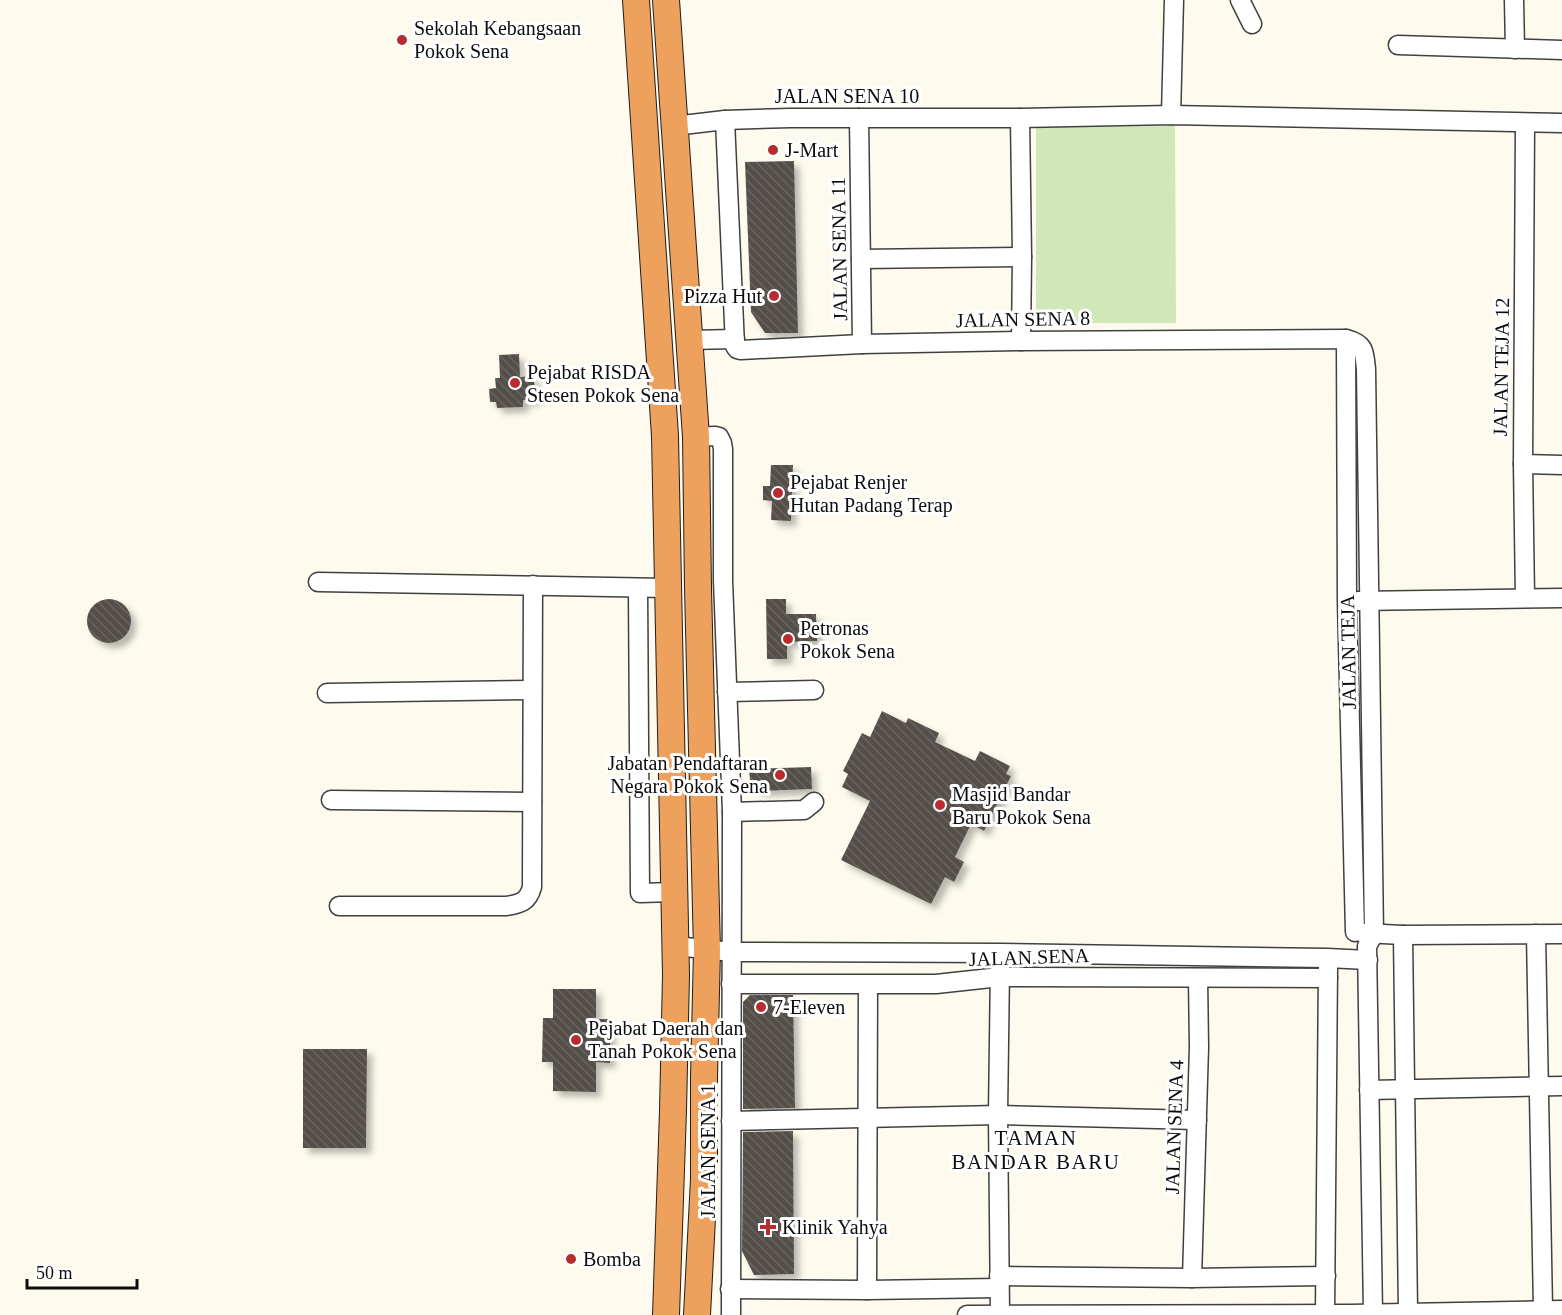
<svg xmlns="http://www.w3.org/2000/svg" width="1562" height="1315" font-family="'Times New Roman',serif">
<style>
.grass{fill:#d0e7b9}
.building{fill:url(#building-back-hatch);filter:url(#shadow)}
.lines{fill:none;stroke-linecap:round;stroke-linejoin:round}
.minor-casing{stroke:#404040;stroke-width:21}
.highway-casing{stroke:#1e1e1e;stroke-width:28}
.minor{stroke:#fff;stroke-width:18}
.highway{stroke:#eda15d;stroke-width:26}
.poi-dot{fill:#b72c30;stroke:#fff;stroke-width:2}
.labels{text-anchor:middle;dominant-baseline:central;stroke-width:6;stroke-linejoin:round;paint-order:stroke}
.poi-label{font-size:20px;fill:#0d0d0d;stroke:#fff;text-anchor:start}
.street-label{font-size:20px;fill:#0d0d0d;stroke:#fff}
.neighbourhood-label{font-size:21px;letter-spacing:1.5px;fill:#0d0d0d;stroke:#fff}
</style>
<defs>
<pattern id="building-back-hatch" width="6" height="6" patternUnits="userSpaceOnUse" patternTransform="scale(1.5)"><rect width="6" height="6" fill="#554f4a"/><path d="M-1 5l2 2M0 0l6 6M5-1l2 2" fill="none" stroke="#686460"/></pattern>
<filter id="shadow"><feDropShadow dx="5.5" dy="5.5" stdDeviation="3" flood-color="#0004"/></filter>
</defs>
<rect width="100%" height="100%" fill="#fefbee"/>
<path class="grass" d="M1175 126 1176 323H1036V127Z"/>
<g class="building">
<path d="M794 161 798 333H765L751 312 745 162Z"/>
<path d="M519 354 520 377 534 376 535 400H523V407L497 408 496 402H490L489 389 496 388 495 378H500L499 355Z"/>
<path d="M771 465H793L791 521 771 520 772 501 763 500V486H770Z"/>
<path d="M766 599H786V614H816L817 641 787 642V659H767Z"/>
<circle cx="109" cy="621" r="22"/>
<path d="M882 711 906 723 908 718 939 733 935 742 975 761 980 751 1010 766 1006 774 1011 776 984 831 971 824 955 857 964 862 954 882 945 877 931 904 841 860 870 801 842 787 848 774 843 771 862 733 870 737Z"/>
<path d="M811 767 812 789 760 791 750 780 749 769Z"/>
<path d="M553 989H596V1019H610V1063L596 1062V1092L553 1091V1062H542L543 1018H553Z"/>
<path d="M750 995H793L795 1108 743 1109V1002Z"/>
<path d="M303 1049H367L366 1148H303Z"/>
<path d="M793 1131 794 1274 754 1275 742 1251 743 1132Z"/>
</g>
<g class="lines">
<defs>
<g id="minor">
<path d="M1240 0 1252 24"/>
<path d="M1514 0 1515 49"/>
<path d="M1398 45 1562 50"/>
<path d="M1171 115 1174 0"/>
<path d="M859 118 862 344"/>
<path d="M1020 118 1022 257 1021 341"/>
<path d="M725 120 735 346 737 349 741 350 862 344 1021 341 1346 339C1365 344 1364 351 1366 369L1374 934 1367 946 1373 1313"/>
<path d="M1525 123 1523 464 1525 598"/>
<path d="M674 126 725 120 790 118H1020L1171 115 1562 123"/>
<path d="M861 259 1022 257"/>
<path d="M1346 339 1347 601 1355 932"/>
<path d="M689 340 735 339"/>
<path d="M696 437 715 436 719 437 722 443 723 449V581L732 812 731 1315"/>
<path d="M1523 464 1562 465"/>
<path d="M318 582 668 588"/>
<path d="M638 588 640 893 674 892"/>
<path d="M1358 601 1562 598"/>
<path d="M727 692 814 690"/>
<path d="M327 693 532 690"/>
<path d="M331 800 532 802"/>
<path d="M732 812 804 810 814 802"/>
<path d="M339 906H506C520 904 528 902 532 887L533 585"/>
<path d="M1363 933 1403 935 1562 934"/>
<path d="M1536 934 1543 1310"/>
<path d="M1403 935 1408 1312"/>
<path d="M676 946 732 952 1000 953 1327 958 1368 960"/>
<path d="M1000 967 998 1115 1000 1314"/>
<path d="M731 984H936L1000 977 1328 978"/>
<path d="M1369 1090 1562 1086"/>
<path d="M731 1121 998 1115 1197 1120"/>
<path d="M999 1276 1192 1278 1326 1276"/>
<path d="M1192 1278 1199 1047 1198 978"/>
<path d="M730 1289 867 1290 999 1288"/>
<path d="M867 1290 868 985"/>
<path d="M1325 1313 1328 967"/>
<path d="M967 1315 1350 1314 1562 1310"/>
</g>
<g id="highway">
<path d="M636 0 665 436 676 975 673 1111 666 1315"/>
<path d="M666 0 696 437 698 588 707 950 704 1077V1179L697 1315"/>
</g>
</defs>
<use href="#minor" class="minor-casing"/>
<use href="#highway" class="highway-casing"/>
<use href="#minor" class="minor"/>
<use href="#highway" class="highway"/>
</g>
<g class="poi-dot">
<circle cx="402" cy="40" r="6"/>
<circle cx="773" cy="150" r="6"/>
<circle cx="774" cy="296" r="6"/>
<circle cx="515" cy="383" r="6"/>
<circle cx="778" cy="493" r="6"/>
<circle cx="788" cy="639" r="6"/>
<circle cx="780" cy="775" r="6"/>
<circle cx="940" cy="805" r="6"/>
<circle cx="761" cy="1007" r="6"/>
<circle cx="576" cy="1040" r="6"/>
<path d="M765 1218h6v6h6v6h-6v6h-6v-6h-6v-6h6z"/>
<circle cx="571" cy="1259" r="6"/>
</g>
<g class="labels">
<g class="poi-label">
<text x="414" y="28">Sekolah Kebangsaan<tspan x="414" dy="23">Pokok Sena</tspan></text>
<text x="785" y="150">J-Mart</text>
<text x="762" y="296" text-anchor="end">Pizza Hut</text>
<text x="527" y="372">Pejabat RISDA<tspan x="527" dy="23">Stesen Pokok Sena</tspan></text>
<text x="790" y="482">Pejabat Renjer<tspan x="790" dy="23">Hutan Padang Terap</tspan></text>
<text x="800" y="628">Petronas<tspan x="800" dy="23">Pokok Sena</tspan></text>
<text x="768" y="763" text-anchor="end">Jabatan Pendaftaran<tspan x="768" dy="23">Negara Pokok Sena</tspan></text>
<text x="952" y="794">Masjid Bandar<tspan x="952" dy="23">Baru Pokok Sena</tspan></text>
<text x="773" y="1007">7-Eleven</text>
<text x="588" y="1028">Pejabat Daerah dan<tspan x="588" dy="23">Tanah Pokok Sena</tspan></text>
<text x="782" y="1227">Klinik Yahya</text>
<text x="583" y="1259">Bomba</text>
</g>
<g class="street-label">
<text x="847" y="96">JALAN SENA 10</text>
<text transform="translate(839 249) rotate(-91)">JALAN SENA 11</text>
<text transform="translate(1023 319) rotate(-1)">JALAN SENA 8</text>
<text transform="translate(1501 367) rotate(-89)">JALAN TEJA 12</text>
<text transform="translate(1348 652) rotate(-91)">JALAN TEJA</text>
<text transform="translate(1029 957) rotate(-2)">JALAN SENA</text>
<text transform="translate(1174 1127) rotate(-88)">JALAN SENA 4</text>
<text transform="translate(708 1151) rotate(-90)">JALAN SENA 1</text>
</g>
<g class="neighbourhood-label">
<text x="1036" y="1138">TAMAN<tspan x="1036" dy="24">BANDAR BARU</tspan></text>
</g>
</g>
<path d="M27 1279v9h110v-9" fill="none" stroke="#0d0d0d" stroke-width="3"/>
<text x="36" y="1279" font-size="18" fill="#0d0d0d" stroke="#ffffff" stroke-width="4.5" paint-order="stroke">50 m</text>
</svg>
